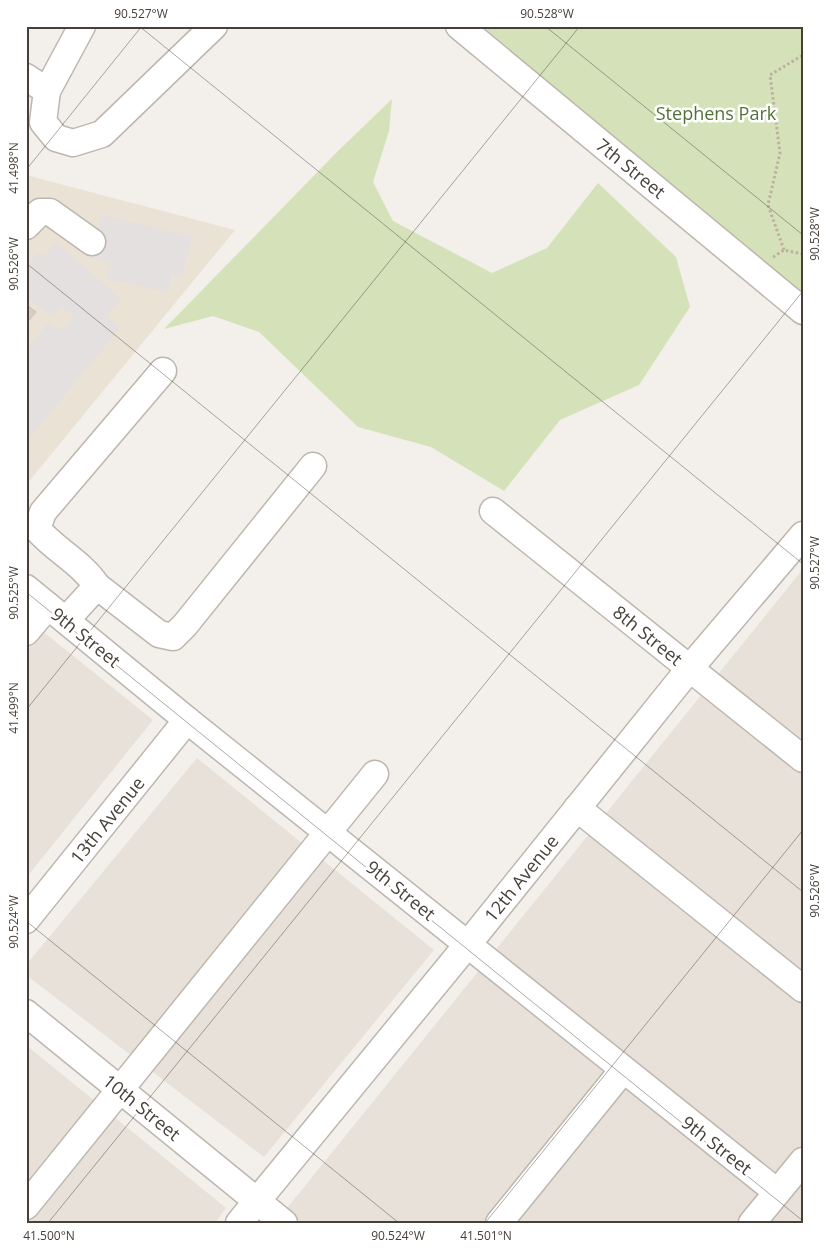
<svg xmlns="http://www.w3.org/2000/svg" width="829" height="1249" font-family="'Open Sans',sans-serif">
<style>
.residential{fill:#e7e1d9}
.education{fill:#ebe2d6}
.green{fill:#d5e2b9}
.parking{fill:#e3e0df}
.building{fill:#d7cdc4;stroke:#cec1b5}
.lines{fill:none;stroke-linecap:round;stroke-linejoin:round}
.minor-casing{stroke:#beb6ae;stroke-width:29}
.path{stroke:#beb0a1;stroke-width:3;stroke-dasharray:2.5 2.5;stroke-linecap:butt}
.minor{stroke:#fff;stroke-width:26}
.ticks{fill:none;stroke:#474039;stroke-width:1;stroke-opacity:0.45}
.labels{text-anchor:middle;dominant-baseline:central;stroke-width:5;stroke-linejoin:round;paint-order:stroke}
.park-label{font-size:18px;fill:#537233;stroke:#fff}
.street-label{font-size:18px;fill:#474039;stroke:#fff}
.neatline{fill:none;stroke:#474039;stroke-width:2}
.ticks-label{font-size:12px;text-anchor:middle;fill:#474039}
</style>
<rect width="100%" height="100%" fill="#f3f0eb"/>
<g class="residential">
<path d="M803 569V1223H275Z"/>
<path d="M26 618 153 720 26 878Z"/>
<path d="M197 758 434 950 264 1157 26 975V965Z"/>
<path d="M26 1045 226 1208 215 1223H26Z"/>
</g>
<path class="education" d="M26 175 235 230 26 485Z"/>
<g class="green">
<path d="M474 26H803V297Z"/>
<path d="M392 99 389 131 373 182 393 221 492 273 547 248 598 183 676 257 690 307 639 385 560 420 504 491 431 447 358 427 259 332 213 316 164 329 338 151Z"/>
</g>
<g class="parking">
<path d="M101 215 192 236 182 276 171 275 168 292 107 279 110 263 92 258Z"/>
<path d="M56 242 121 299 106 316 121 327 26 442V350L49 322 62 331 74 316 62 307 51 316 26 296V267L38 253 44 256Z"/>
</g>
<path class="building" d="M26 304 36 312 26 324Z"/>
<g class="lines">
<defs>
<g id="minor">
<path d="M82 26 47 91 43 122 56 138 73 143 102 134 214 26"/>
<path d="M459 26 803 311"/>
<path d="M26 77 47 91"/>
<path d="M26 226 40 212H50L92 242"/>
<path d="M493 511 803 759"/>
<path d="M97 586 159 634 173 637 185 625 313 466"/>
<path d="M26 588 187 720 777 1192"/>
<path d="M66 620 97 586C82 563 55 550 37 529L43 512 163 371"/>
<path d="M26 632 48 606"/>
<path d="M577 808 803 989"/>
<path d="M26 920 187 720"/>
<path d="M26 1013 284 1223"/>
<path d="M26 1206 375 774"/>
<path d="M239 1223 468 944 690 668 803 535"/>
<path d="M499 1223 623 1070"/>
<path d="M752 1223 803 1161"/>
</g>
</defs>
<use href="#minor" class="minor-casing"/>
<g class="path">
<path d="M784 250 768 205 780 153 770 75 803 55"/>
<path d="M773 257 784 250 803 254"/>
</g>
<use href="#minor" class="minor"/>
</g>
<path class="ticks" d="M139 26 803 564M545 26 803 235M26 170 142 26M26 263 803 892M26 592 803 1221M26 710 580 26M26 921 399 1223M48 1223 803 291M485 1223 803 830"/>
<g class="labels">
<g class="park-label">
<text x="716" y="113">Stephens Park</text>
</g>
<g class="street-label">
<text transform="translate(631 168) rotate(39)">7th Street</text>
<text transform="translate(648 635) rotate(39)">8th Street</text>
<text transform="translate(86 637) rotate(39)">9th Street</text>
<text transform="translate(107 820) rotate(-51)">13th Avenue</text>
<text transform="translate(521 878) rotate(-51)">12th Avenue</text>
<text transform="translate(401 890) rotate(39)">9th Street</text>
<text transform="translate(142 1107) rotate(39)">10th Street</text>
<text transform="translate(717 1145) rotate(38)">9th Street</text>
</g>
</g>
<rect width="829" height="1249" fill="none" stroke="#ffffff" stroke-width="55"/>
<rect x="28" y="28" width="774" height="1194" class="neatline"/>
<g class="ticks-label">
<text x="141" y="18">90.527°W</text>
<text x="547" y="18">90.528°W</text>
<text transform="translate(14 168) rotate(-90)" y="4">41.498°N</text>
<text transform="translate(815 234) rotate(-90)" y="4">90.528°W</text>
<text transform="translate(14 264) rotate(-90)" y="4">90.526°W</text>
<text transform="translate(815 563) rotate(-90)" y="4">90.527°W</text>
<text transform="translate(14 593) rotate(-90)" y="4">90.525°W</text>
<text transform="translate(14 708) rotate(-90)" y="4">41.499°N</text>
<text transform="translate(815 891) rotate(-90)" y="4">90.526°W</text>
<text transform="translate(14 922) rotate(-90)" y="4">90.524°W</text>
<text x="49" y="1240">41.500°N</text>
<text x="398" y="1240">90.524°W</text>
<text x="486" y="1240">41.501°N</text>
</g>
</svg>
